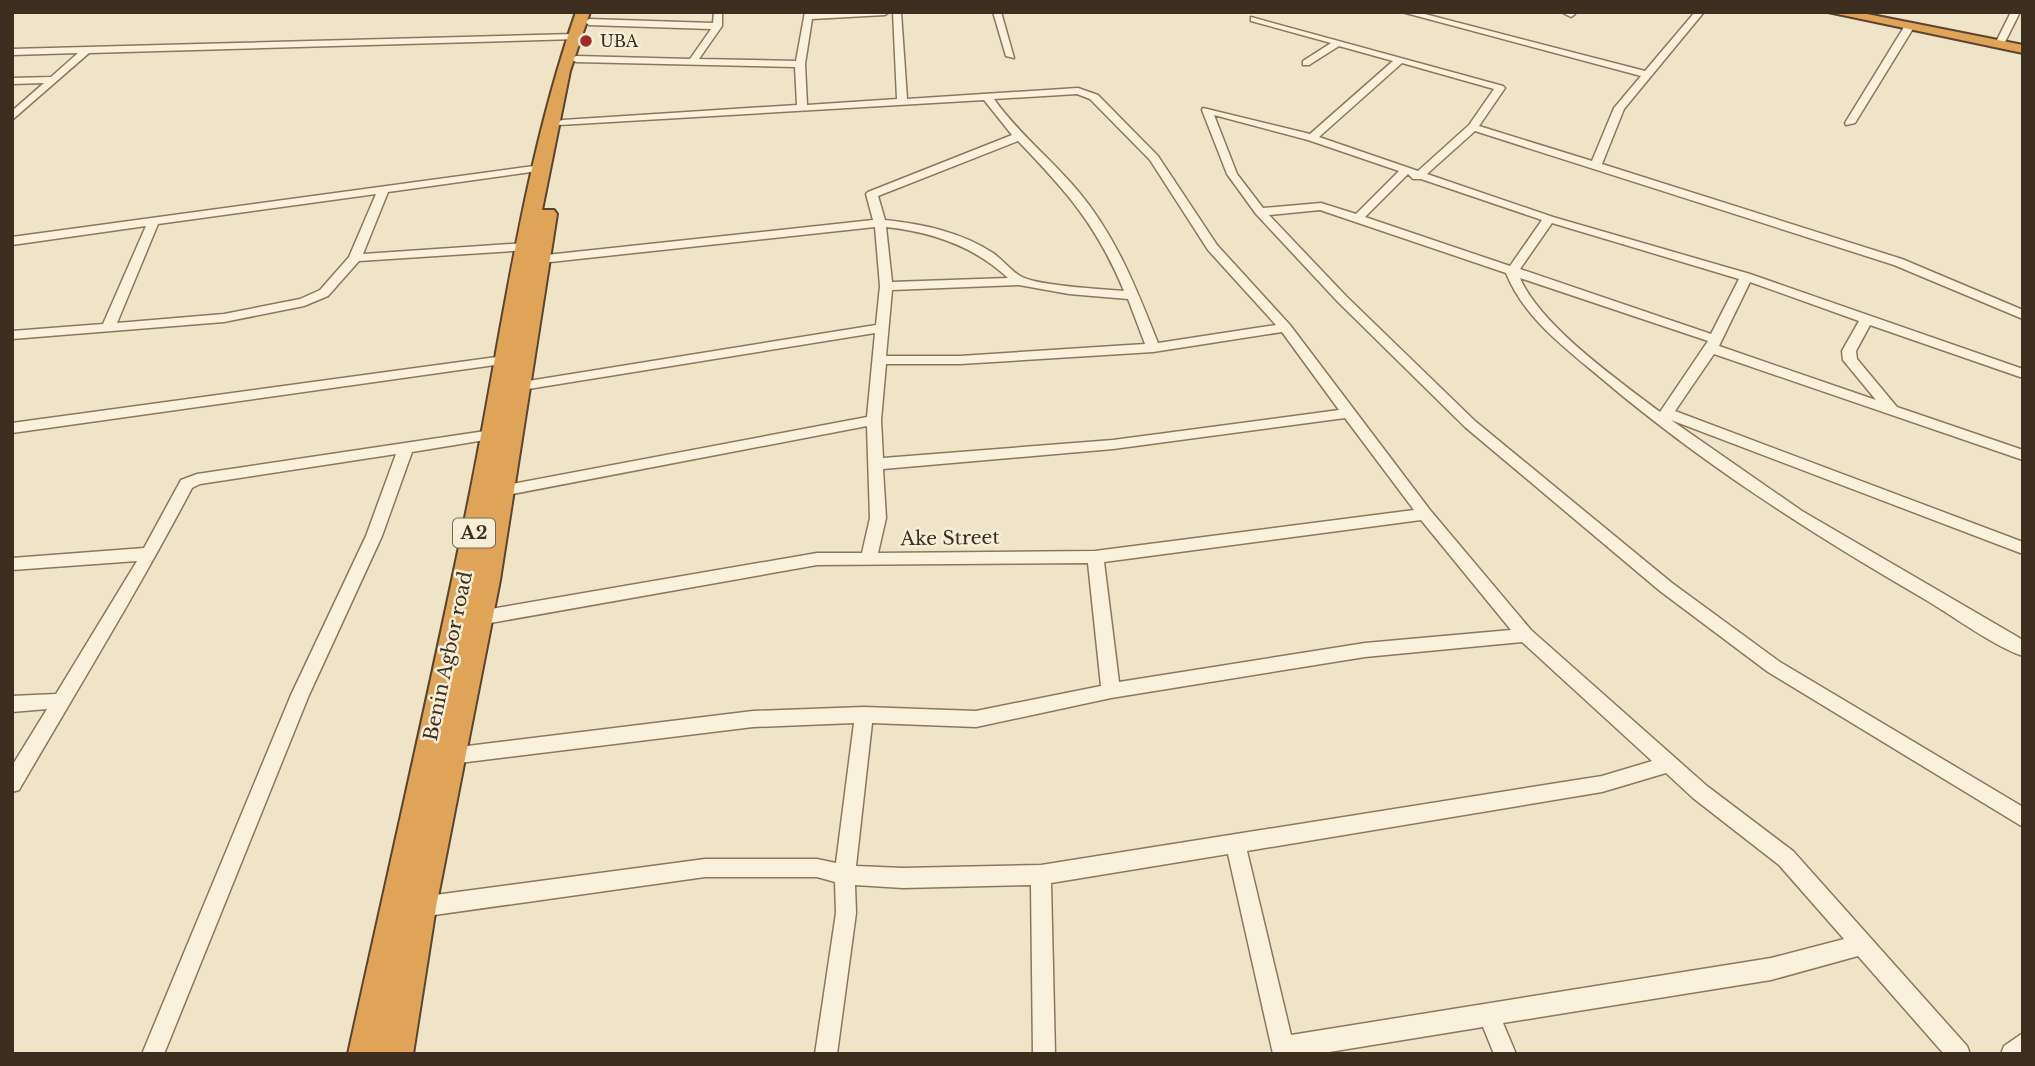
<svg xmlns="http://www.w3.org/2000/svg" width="2035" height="1066" font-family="'Libre Baskerville',serif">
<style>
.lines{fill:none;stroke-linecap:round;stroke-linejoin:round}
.minor-casing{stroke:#8d765c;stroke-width:3}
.highway-casing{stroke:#5b4430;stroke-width:4}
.minor{fill:#faf1dc;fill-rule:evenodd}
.highway{fill:#e0a458;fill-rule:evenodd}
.poi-dot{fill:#9e2a2b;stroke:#f7eed8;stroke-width:2.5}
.labels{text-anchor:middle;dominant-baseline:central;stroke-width:5;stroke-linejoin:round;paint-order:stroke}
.far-poi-label{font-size:16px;fill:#3d2e20;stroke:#f7eed8;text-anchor:start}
.shield{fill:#f7eed8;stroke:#756857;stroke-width:2}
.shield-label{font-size:18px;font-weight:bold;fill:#3d2e20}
.street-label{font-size:19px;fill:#3d2e20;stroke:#f7eed8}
</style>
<rect width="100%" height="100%" fill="#f0e4c8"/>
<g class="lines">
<defs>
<g id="minor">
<path d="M714 12H722V26L699 59 796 61 805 12H889L885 15 812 19 805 64 807 105 897 99 893 12H901L907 99 1078 88 1098 95 1158 156 1217 245 1290 325 1430 510 1531 630 1707 786 1793 851 1967 1046 1970 1054H1944L1858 956 1771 980 1503 1023 1516 1054H1494L1483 1027 1317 1054H1273L1228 854 1051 883 1055 1054H1033L1031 885 903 888 855 885 856 913 837 1054H815L836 913 835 882 817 877H705L420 917 413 914 410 907 413 900 420 897 705 859H817L836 863 854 723 753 727 451 764 444 762 442 756 444 750 451 748 753 711 864 707 976 711 1101 686 1088 563 817 565 479 625 473 623 471 618 473 613 479 611 817 553H862L870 518 867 426 502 496 494 491 502 486 867 417 875 333 522 390 515 386 522 382 876 325 880 286 875 227 541 263 537 262V256L873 220 866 194 868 192 1012 135 984 100 559 125V121L563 120 797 105 795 67 576 62 571 59 576 56 690 59 711 29 589 25 585 22 589 19 713 23ZM1077 94 1090 99 1150 160 1208 250 1276 325 1158 343C1137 290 1116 236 1078 191 1051 159 1018 133 994 99ZM1018 141C1067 192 1096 224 1124 291 1103 289 1039 286 1022 277 1012 272 1003 260 993 253 961 232 923 224 885 220L878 196ZM886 227C932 232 974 246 1008 278L892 282ZM1019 285 1069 294 1128 299 1145 344 960 356H886L892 290ZM1282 332 1339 410 1113 440 883 458 881 420 886 364H960L1153 352ZM1345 418 1414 510 1095 551 878 553 886 518 883 469 1113 449ZM1421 520 1511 630 1365 643 1119 682 1104 562ZM1522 642 1652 761 1602 776 1041 865 903 868 856 866 872 723 976 727 1111 698 1365 657ZM1666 773 1693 798 1779 865 1844 939 1771 958 1291 1035 1247 851 1602 792Z"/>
<path d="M993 12H1001L1014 58 1006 56Z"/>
<path d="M1402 12H1417L1645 71 1695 12H1704L1624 109 1602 164 1902 259 2023 310V319L1894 265 1475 131 1427 174 1553 217 1750 274 2023 369V378L1870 325 1856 351 1857 359 1897 407 2023 450V460L1714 354 1675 411 2023 542V554L1671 420 1802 511 2023 640V656C1995 647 1953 616 1926 600 1812 534 1701 463 1601 378 1565 348 1524 318 1506 273L1320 210 1269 215 1346 296 1475 421 1672 583 1780 662 2023 807V827L1768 672 1660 591 1465 427 1338 302 1256 214 1227 174 1202 110 1203 108 1310 134 1393 61 1339 46 1309 65H1303V61L1331 43 1251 21V17L1503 86 1505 88 1479 126 1592 161 1614 108 1641 76ZM1402 63 1494 89 1469 125 1418 171 1319 137ZM1214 115 1308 140 1399 171 1356 214 1321 203 1263 208 1237 174ZM1408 174 1413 179H1421L1542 220 1510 266 1365 217ZM1552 223 1739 279 1711 334 1520 269ZM1520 278 1708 341 1660 412C1618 380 1540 325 1520 278ZM1750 282 1859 321 1842 351 1843 360 1876 400 1719 346Z"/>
<path d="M1561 12H1574L1575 14 1571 17Z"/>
<path d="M2011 12H2020L2005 42H1999L1997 40Z"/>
<path d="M1909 24 1914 27 1855 123 1846 125 1845 123 1904 27Z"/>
<path d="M574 34 579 37 577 39 89 53 12 120V111L44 83 12 84V78L51 77 78 53 12 55V49Z"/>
<path d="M541 165 546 168 545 170 388 192 363 254 525 243 531 247 529 250 359 261 328 296 304 306 224 322 12 339V331L103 324 146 226 12 245V237ZM376 194 349 257 320 290 300 299 224 314 117 323 158 224Z"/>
<path d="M504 356 511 360 509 363 12 433V423Z"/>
<path d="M492 430 497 432 499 435 497 438 412 452 382 536 309 695 164 1054H142L291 695 366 536 396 454 200 484 192 488C138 591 77 690 19 790L12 792V766L47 709 12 712V696L56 694 137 561 12 570V558L144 548 181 480 197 474Z"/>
<path d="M2023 1033V1054H2001L2004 1046Z"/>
</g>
<g id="highway">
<path d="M576 12H590L570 71 542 210H554L557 214 500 580 436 907 413 1054H348C389 867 432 681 470 493 502 333 522 167 576 12Z"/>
<path d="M1828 12H1857L2023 45V53Z"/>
</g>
</defs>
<use href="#minor" class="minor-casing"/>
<use href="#highway" class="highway-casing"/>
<use href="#minor" class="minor"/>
<use href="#highway" class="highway"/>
</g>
<circle class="poi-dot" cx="586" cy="41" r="7"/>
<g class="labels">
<g class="far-poi-label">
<text x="600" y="41">UBA</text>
</g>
<rect class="shield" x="453" y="518.5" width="42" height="29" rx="5"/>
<g class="shield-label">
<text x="474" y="533">A2</text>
</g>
<g class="street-label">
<text transform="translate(950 538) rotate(-1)">Ake Street</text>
<text transform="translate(448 656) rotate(-78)">Benin Agbor road</text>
</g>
</g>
<rect width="2035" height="1066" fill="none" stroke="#3d2e20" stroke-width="28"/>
</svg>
